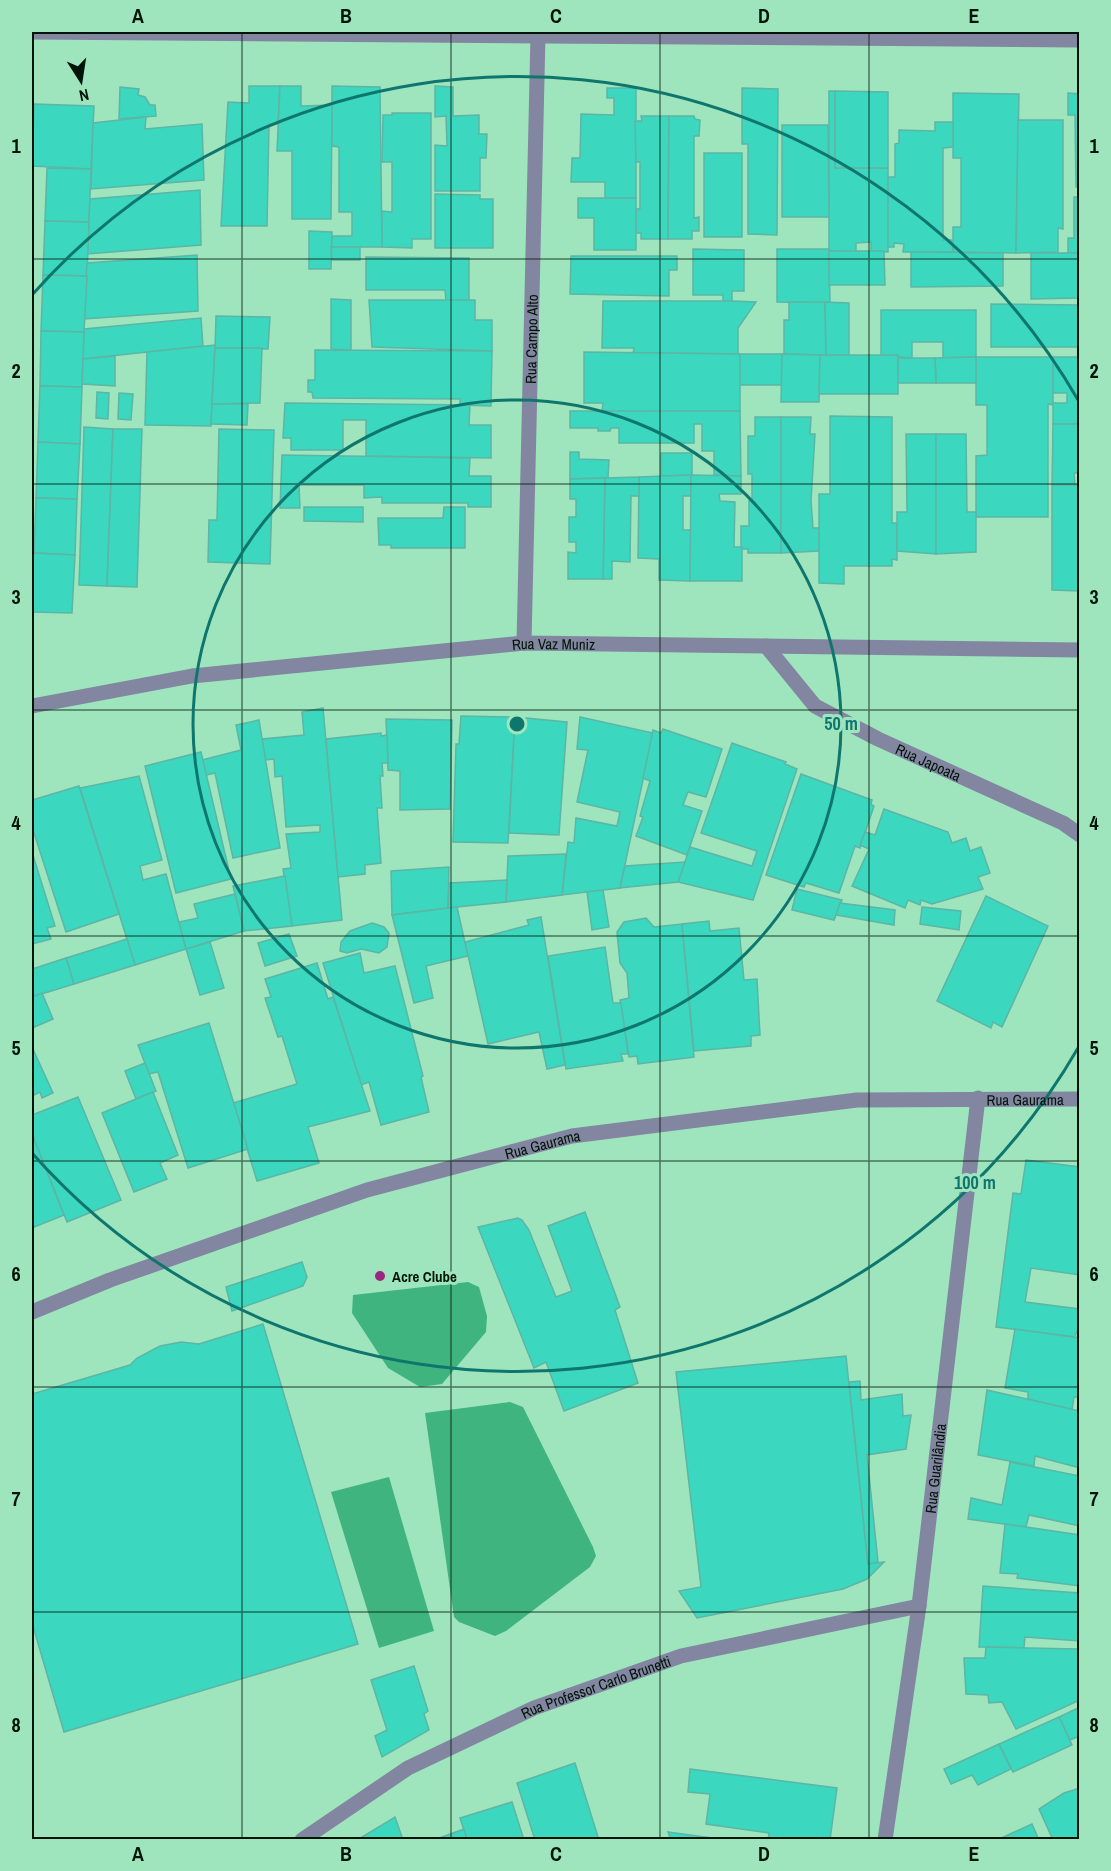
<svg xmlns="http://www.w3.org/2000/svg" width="1111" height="1871" font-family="'Archivo Narrow',sans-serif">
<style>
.water{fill:#40b47e}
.building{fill:#3bd7bf;stroke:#5db5a5;stroke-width:1.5}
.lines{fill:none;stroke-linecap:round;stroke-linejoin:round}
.minor{stroke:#8386a1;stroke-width:15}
.grid{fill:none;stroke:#001508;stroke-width:1.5;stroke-opacity:0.55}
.ring{fill:none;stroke:#0f766e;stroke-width:3}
.poi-dot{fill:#9c257f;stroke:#9ee5be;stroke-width:2}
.labels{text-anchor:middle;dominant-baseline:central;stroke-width:6;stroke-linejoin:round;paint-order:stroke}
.street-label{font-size:15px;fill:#001508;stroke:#9ee5be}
.poi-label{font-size:15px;font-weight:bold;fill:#001508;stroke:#9ee5be;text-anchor:start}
.centre{fill:#0f766e;stroke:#9ee5be;stroke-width:3}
.ring-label{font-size:18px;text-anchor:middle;font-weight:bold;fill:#0f766e;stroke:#9ee5be;stroke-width:6;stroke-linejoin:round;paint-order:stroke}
.neatline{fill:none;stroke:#001508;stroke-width:2}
.grid-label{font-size:20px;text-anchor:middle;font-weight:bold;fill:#001508}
</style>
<rect width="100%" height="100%" fill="#9ee5be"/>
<g class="water">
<path d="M468 1282 479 1287 487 1316 486 1332 442 1384 420 1387 388 1368 352 1313 353 1295Z"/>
<path d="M510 1402 523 1407 593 1547 596 1556 590 1567 506 1631 495 1636 459 1622 454 1617 425 1413Z"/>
<path d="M389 1477 434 1631 379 1648 331 1492Z"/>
</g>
<g class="building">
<path d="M249 86H280L278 124H269L267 226H221L228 102 249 103Z"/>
<path d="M280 86H301V106L332 105 331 219H292V151H277Z"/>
<path d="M332 86 380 87 382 247H331L332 236H352V212H339V147L332 146Z"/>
<path d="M435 86 453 87V116L479 115V134H487L486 158H480V191H435V145L447 146 446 116 435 117Z"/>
<path d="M120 87 139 89 138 95 145 97 150 105H155L156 116 119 119Z"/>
<path d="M607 88H636V198H605V182H571L572 158H580L581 114 614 115V98H607Z"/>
<path d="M742 88 778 89 777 235 748 234V144H742Z"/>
<path d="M829 91H835V168H888V252L871 251V242L856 243V252L829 251Z"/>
<path d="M835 91 888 92V168H835Z"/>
<path d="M953 93 1019 94 1016 253 953 252V227H961V158H953Z"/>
<path d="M1068 93 1080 94V187H1076L1075 115H1068Z"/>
<path d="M34 104 94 106 91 169 32 166Z"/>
<path d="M392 113H431V239H412V248L382 247V211L392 212V162H382L383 115H392Z"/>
<path d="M641 116H669L668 239H641V233H636V209H640V162H636L635 121H642Z"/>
<path d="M669 116H694L695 119 700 120 699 136H694V218L699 217V231H692V239H668Z"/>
<path d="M146 117 145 129 202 124 204 180 91 189 93 123Z"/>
<path d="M1018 120H1063V229L1058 228V252L1016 253Z"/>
<path d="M935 122H953V147L943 148V240H952L953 252H903L904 244 894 243V247H888V177H895V144L899 143V130L935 131Z"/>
<path d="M782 125H828L829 217H782Z"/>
<rect x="704" y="153" width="38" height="84"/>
<path d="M47 168 91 169 89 222 45 221Z"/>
<path d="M200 190 201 245 87 254 90 199Z"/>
<path d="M435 194 480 195V199H493V248H435Z"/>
<path d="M1074 197H1080V253H1068V238H1074Z"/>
<path d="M578 198H636V250H594V218H578Z"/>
<path d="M45 221 89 222 87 276 43 275Z"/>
<path d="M309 231 332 232 331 269H309Z"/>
<path d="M331 247H360V260H332Z"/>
<path d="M693 249 744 250V291H732V301L723 302V295H693Z"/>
<path d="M777 249H829L830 303 777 302Z"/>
<path d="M829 251H884L885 285H829Z"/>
<path d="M911 252 1003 253V286L911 287Z"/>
<path d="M1031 253H1080V298L1031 299Z"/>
<path d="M197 255 198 311 84 319 87 263Z"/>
<path d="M571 256H677V270H669V296L570 294Z"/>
<path d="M366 257 469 258V300L446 301 445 290H366Z"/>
<path d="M43 275 87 276 84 332 41 331Z"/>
<path d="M331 299 351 300V350L331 349Z"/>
<path d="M369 300H475V320H492V351L372 347Z"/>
<path d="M603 301H732L756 302 738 328V354L633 353 634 348H602Z"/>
<path d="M789 302H825L826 355 784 354V320H789Z"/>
<path d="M825 302 849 303V355H826Z"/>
<path d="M991 304 1080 305V347H991Z"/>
<path d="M881 310H976V357L943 358V342H912V358L881 355Z"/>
<path d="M216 316 270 317 268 349 215 348Z"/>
<path d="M201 318 203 346 83 359 84 329Z"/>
<path d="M41 331 84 332 82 387 40 386Z"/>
<path d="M215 345 211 426 145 425 147 352Z"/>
<path d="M215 348H262L260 403 212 404Z"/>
<path d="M315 350 492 351 491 406 460 405V399L313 398 312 392H308V380H315Z"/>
<path d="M584 352 740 354V411L602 412 603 403H584Z"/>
<rect x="740" y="354" width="42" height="31"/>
<path d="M782 354 820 355 819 402H781Z"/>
<path d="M820 355H898V394H819Z"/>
<path d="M115 356V386L82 384 83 359Z"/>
<path d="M976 357H1053V405L1048 404V517H976V456L987 455V405H976Z"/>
<path d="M976 357V383H936L935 358Z"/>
<path d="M1053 357H1080V424H1053V403H1067V393H1053Z"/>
<path d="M898 358H935L936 383H898Z"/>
<path d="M40 386 82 387 80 444 38 442Z"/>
<path d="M97 392 109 393 108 419 96 418Z"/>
<path d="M119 393 133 394 131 420 118 419Z"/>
<path d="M285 403 470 405 469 425H491V458L366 456V420H343V450H291V438H283Z"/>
<path d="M212 404H248L247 425 211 424Z"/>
<path d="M570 411H740L741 476 714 475V451H702V424H694V443H619V428H611L610 431H598V428H570Z"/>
<path d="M830 416 892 417V523H897V560L892 559V566H844V584L819 583V494H830Z"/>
<path d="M755 417H781V553H748V549H741V526H749V501H752V474H748V436H755Z"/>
<path d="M781 417H811L810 434H815L811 501 813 528H819V551L781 553Z"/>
<path d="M1053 424H1080V473H1074L1075 485H1052Z"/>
<path d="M84 427 113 429 107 586 79 585Z"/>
<path d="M113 429H142L137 587 107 586Z"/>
<path d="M219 429 274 430 270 564 208 562 209 520H217Z"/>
<path d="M906 434H936V554L897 551V512H907Z"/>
<path d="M936 434H966L967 512H976V552L936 554Z"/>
<path d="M38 442 80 444 77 499 36 498Z"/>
<path d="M570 452H579V459L609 460 608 478 570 479Z"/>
<path d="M661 453H692V475L661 476Z"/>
<path d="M282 455 470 458 469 476H491V507H468V503H382V497L364 498V485H299L300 508H280Z"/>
<path d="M691 475V496H683V530H691L690 581 659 580V559L638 558 639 477Z"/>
<path d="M691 475 741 476V494H719L720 501 735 502 734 547H742V581H690Z"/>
<path d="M639 477V496H631L630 562 612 561V579H603L605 478Z"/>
<path d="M605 478 603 579H568V552L576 553V542H569V517H576V499H570V479Z"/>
<path d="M1052 485H1080V591L1052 590Z"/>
<path d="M36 498 77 499 75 555 34 553Z"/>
<path d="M304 507H363V522L304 521Z"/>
<path d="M444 507H465V548H391V545H379L378 518H443Z"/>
<path d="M32 553 75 555 72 613 32 612Z"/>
<path d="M323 708 342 920 292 926 283 869 291 868 286 834 320 832V825L286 827 282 776 275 777 274 759 265 760 262 739 304 735 302 712Z"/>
<path d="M461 716 515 717 508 843 453 842 456 744H459Z"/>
<path d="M515 717 567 722 559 835 509 833Z"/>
<path d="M580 717 653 733 620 888 562 895 568 842 574 843 576 818 617 826 620 812 577 802 588 750 577 749Z"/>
<path d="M386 719 452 720 450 809 400 810V771L388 770Z"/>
<path d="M259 720 280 848 233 858 215 773 206 775 202 760 241 750 236 725Z"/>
<path d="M663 729 722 749 706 797 688 792 683 805 702 811 687 855 636 836 643 817 640 816 650 781 643 778 653 730 661 733Z"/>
<path d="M381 733V736L387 735 388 763H382L383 776H380L382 808H377L381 863 365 865V874L338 877 326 739Z"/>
<path d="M732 743 786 762 785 764 797 769 753 900 678 882 690 847 752 866 757 851 701 833Z"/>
<path d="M201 752 231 879 176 893 145 766Z"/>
<path d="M801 774 872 800 871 804 874 806 860 848 855 846 839 893 806 883 804 887 766 875Z"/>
<path d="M139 776 162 860 140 866 143 880 166 874 186 949 135 965 80 788Z"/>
<path d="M79 786 119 914 66 932 32 827V800Z"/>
<path d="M884 809 948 832 952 843 966 838 970 851 981 847 990 873 978 877 983 889 932 904 921 900 920 905 908 900 905 908 852 886 869 849 860 845 865 832 875 835Z"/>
<path d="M32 852 55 926 47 928 51 939 32 944Z"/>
<path d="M566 854 562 895 506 902 508 856Z"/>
<path d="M685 862 678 882 620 888 625 866Z"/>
<path d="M449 867 448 908 392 915 391 871Z"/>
<path d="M285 876 292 926 244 931 233 886Z"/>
<path d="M507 880 506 902 448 908 449 883Z"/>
<path d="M797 889 842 900 834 920 792 910Z"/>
<path d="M603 890 609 927 592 930 587 892Z"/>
<path d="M235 894 244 931 186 949 179 922 198 918 194 904Z"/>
<path d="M986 896 1048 926 1002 1027 993 1022 991 1028 937 1001Z"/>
<path d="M840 903 895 910 894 925 836 915Z"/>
<path d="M457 907 468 956 426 966 433 998 414 1003 392 915Z"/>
<path d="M922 907 961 911 959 930 920 924Z"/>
<path d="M541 917 565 1065 547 1069 539 1032 488 1044 465 942 529 925 527 920Z"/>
<path d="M646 918 654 927 682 924 694 1057 638 1064 637 1056 629 1057 620 1000 629 998 627 973 620 963 617 932 624 922Z"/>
<path d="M709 921 710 931 739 928 744 980 757 979 760 1035 751 1036V1046L694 1051 682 924Z"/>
<path d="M372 923 384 927 389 933 387 947 379 953 361 949 347 953 340 951 341 942 350 931Z"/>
<path d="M289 934 297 956 265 966 258 943Z"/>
<path d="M127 939 135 965 74 984 66 958Z"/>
<path d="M210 942 224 988 200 995 186 949Z"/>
<path d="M605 947 613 1003H621L628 1054H621L623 1061 566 1069 548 956Z"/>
<path d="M360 953 364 973 395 966 423 1076 421 1077 429 1112 381 1125 369 1082 361 1085 323 963Z"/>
<path d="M66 958 74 984 32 997V969Z"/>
<path d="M317 963 328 999 333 997 370 1111 308 1127 319 1163 257 1181 233 1103 297 1084 282 1036 278 1037 265 998 271 997 265 979Z"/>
<path d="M42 993 53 1019 32 1028V997Z"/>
<path d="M209 1023 248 1149 188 1168 158 1072 149 1074 138 1045Z"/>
<path d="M32 1047 53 1093 42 1098 40 1092 32 1096Z"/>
<path d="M145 1063 156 1091 136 1099 125 1071Z"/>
<path d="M153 1092 178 1155 160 1163 167 1179 134 1192 102 1113Z"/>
<path d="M78 1097 121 1200 67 1222 32 1134V1115Z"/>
<path d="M32 1134 64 1215 32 1228Z"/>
<path d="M1026 1160 1080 1167V1275L1031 1268 1025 1302 1080 1309V1322L1075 1337 996 1327 1013 1193 1021 1194Z"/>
<path d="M585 1212 620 1307 615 1310 638 1383 564 1411 546 1362 534 1368 478 1227 518 1218 522 1220 529 1230 556 1297 572 1291 548 1226Z"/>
<path d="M302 1262 307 1277 303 1286 232 1311 226 1287Z"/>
<path d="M263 1324 358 1644 64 1732 32 1623V1394L130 1365 137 1358 160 1346 181 1342 199 1344Z"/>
<path d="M1015 1329 1080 1338V1397H1074L1072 1410 1028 1399V1392L1005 1388Z"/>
<path d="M846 1356 868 1564 884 1562 867 1579 843 1589 697 1618 679 1591 701 1587 676 1372Z"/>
<path d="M860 1381 861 1400 902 1394 903 1416 911 1415 906 1449 867 1455 878 1562 868 1564 849 1382Z"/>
<path d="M987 1390 1080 1411V1468L1035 1456 1034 1466 978 1455Z"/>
<path d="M1010 1462 1080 1476V1526L1029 1515 1026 1527 968 1519 971 1498 1002 1505Z"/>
<path d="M1005 1524 1080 1535V1586L1017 1578 1018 1574 1000 1573Z"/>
<path d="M983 1586 1080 1593V1641L1025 1637 1024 1648 979 1647Z"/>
<path d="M986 1647 1078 1649 1080 1700 1016 1729 1002 1702 989 1703 988 1695 966 1694 964 1658H985Z"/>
<path d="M414 1666 428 1711 424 1714 429 1730 382 1757 375 1736 387 1730 371 1680Z"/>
<path d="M1080 1707V1736L1070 1740 1059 1717Z"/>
<path d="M1059 1717 1072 1745 1013 1772 999 1744Z"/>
<path d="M999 1744 1011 1769 978 1785 972 1775 951 1784 944 1769Z"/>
<path d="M575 1763 599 1840H535L517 1783Z"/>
<path d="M690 1769 837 1788 830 1840H768L769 1833 706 1824 710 1794 688 1792Z"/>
<path d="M1080 1788V1840H1053L1039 1809 1064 1793Z"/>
<path d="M512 1802 524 1840H467L460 1818Z"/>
<path d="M395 1817 403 1840H357Z"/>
<path d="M1032 1824 1039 1840H997Z"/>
<path d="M464 1829 467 1840H434Z"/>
<path d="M668 1832 727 1840H671Z"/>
</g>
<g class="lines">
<g class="minor">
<path d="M32 32 1080 40"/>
<path id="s1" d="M524 643 538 35"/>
<path id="s2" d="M766 646 815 706 878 739 1063 823 1080 835"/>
<path id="s3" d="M32 706 192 676 524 643 1080 650"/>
<path id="s4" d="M32 1312 110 1280 367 1190 572 1136 857 1100 1080 1099"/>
<path id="s5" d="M302 1840 408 1768 534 1708 681 1656 919 1606"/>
<path id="s6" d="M885 1840 919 1606 978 1098"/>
</g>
</g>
<path class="grid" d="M242 32V1840M451 32V1840M660 32V1840M869 32V1840M32 259H1080M32 484H1080M32 710H1080M32 936H1080M32 1161H1080M32 1387H1080M32 1612H1080"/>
<g class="ring">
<circle cx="517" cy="724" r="324"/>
<path d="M1078 1048A648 648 0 0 1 32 1153M32 295A648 648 0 0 1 1078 400"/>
</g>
<circle class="poi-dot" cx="380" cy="1276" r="6"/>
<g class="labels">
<g class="street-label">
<text stroke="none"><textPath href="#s1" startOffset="304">Rua Campo Alto</textPath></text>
<text stroke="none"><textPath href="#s3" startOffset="526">Rua Vaz Muniz</textPath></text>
<text stroke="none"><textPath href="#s2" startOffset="204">Rua Japoata</textPath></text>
<text stroke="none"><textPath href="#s4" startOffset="1024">Rua Gaurama</textPath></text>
<text stroke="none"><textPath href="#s4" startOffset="538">Rua Gaurama</textPath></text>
<text stroke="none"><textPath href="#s6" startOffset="375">Rua Guarilândia</textPath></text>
<text stroke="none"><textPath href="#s5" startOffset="333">Rua Professor Carlo Brunetti</textPath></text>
</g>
<g class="poi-label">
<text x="392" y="1276">Acre Clube</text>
</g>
</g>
<circle cx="517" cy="724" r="9" class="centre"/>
<g class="ring-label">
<text x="841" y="730">50 m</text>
<text x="975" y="1189">100 m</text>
</g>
<rect width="1111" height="1871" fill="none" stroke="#9ee5be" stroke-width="66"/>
<g transform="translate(81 81) rotate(168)" stroke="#9ee5be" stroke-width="4.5" paint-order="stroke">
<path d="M0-4.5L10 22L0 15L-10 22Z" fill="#001508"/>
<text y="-9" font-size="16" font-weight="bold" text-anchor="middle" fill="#001508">N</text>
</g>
<rect x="33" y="33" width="1045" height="1805" class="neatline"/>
<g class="grid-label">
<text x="138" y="23">A</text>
<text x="346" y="23">B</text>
<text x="556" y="23">C</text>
<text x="764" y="23">D</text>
<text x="974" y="23">E</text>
<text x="16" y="153">1</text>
<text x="1094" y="153">1</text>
<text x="16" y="378">2</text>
<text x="1094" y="378">2</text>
<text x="16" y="604">3</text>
<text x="1094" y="604">3</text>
<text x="16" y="830">4</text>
<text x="1094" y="830">4</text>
<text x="16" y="1055">5</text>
<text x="1094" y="1055">5</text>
<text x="16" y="1281">6</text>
<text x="1094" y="1281">6</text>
<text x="16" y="1506">7</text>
<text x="1094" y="1506">7</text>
<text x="16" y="1732">8</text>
<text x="1094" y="1732">8</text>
<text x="138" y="1861">A</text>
<text x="346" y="1861">B</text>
<text x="556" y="1861">C</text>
<text x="764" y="1861">D</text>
<text x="974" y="1861">E</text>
</g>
</svg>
